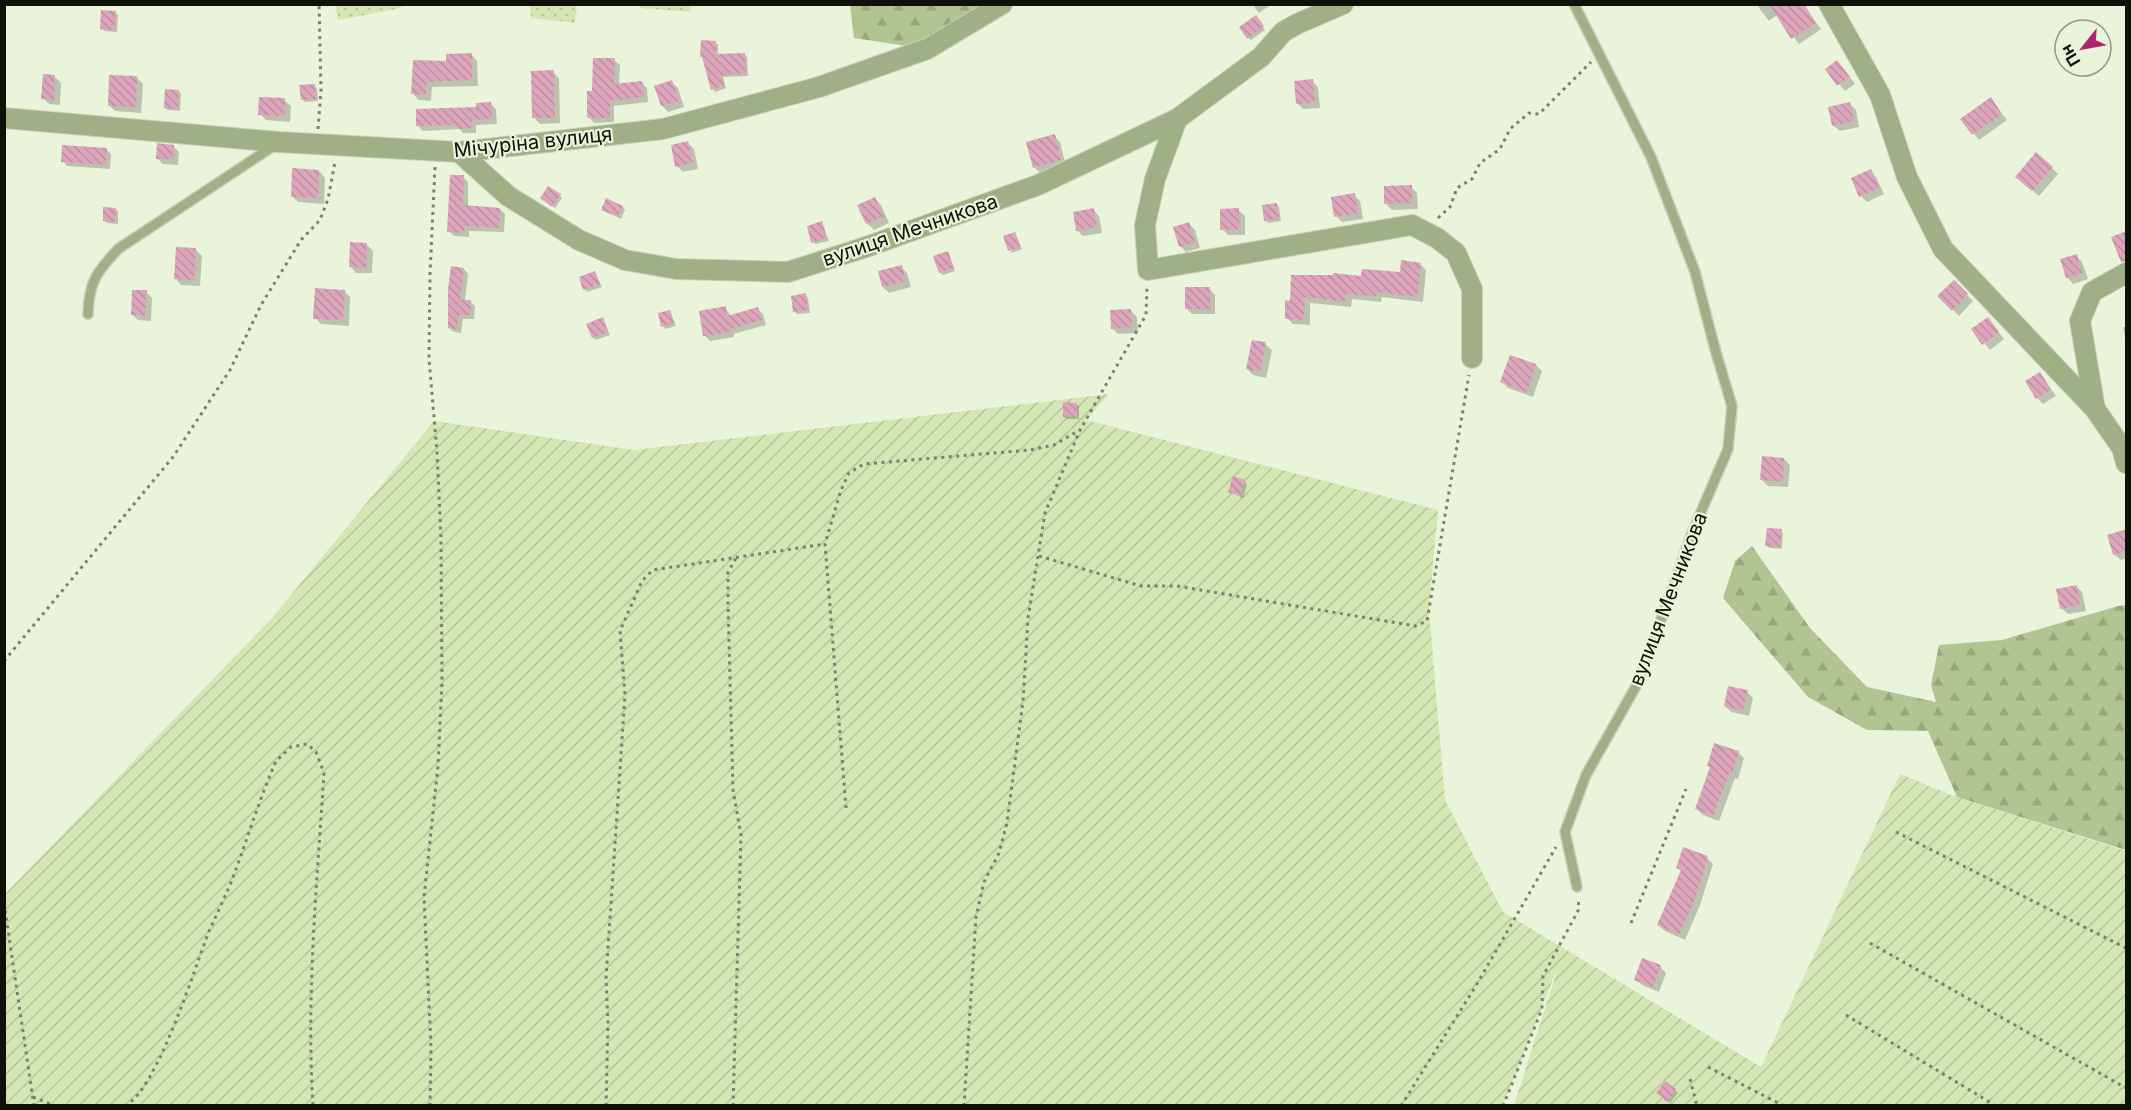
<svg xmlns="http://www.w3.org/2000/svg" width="2131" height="1110" font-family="Inter,sans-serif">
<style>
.grass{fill:url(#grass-dots)}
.forest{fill:url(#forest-firs)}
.garden{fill:url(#garden-furrows)}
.shadow{fill:#0003}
.building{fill:url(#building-back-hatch)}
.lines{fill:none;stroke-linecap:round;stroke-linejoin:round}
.service-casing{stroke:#c7d0b8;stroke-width:12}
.minor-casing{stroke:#c7d0b8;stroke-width:22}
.path{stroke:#7a806f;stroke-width:3;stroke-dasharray:3 4.5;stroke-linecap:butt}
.service{stroke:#a1af87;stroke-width:9}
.minor{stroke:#a1af87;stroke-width:20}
.labels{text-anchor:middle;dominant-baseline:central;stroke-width:4.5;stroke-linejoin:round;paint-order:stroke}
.street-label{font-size:20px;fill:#0e1108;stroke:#eaf4da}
</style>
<defs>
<pattern id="grass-dots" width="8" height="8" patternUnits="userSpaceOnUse" patternTransform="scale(1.5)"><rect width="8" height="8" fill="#d4e6b4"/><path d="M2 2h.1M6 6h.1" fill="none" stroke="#b5c499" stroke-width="1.8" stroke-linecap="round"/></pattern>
<pattern id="forest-firs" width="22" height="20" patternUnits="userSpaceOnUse" patternTransform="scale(1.5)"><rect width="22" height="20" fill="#b2c492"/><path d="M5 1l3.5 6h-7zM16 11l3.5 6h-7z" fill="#98a77c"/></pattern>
<pattern id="garden-furrows" width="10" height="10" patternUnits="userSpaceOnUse" patternTransform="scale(1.5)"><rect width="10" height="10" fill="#d4e6b4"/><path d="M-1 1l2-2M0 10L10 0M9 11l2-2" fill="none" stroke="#b5c499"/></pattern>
<pattern id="building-back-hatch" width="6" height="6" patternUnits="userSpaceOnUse" patternTransform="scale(1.5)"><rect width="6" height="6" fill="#dca5bb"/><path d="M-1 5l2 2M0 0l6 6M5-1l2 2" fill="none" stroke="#bc8d9f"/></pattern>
</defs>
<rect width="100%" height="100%" fill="#eaf4da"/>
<g class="grass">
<path d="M335 5V4L405 5 397 9 338 20Z"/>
<path d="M530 5H577L575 23 531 18Z"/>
<path d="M640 5V4L691 5V12L640 8Z"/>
</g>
<g class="forest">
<path d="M850 5H1011L927 49 854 38Z"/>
<path d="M1752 546 1810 628 1867 687 1936 702 1931 685 1939 645 2002 640 2118 606 2126 605V850L1957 797 1928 731 1867 730 1808 697 1723 598 1735 561Z"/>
</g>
<path class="garden" d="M1109 394 1086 420 1438 510 1429 609 1445 800 1503 912 1761 1067 1900 774 1951 795 2126 851V1105H1514L1560 962 1503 1105H5L4 895 272 618 434 421 634 450Z"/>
<g class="shadow">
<path d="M1252 4H1272L1259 13Z"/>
<path d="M1756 4H1790L1805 8 1821 29 1799 44 1777 15 1769 21Z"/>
<path d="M115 12 118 15 117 32 104 31 101 28Z"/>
<path d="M1258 20 1265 30 1251 40 1248 38Z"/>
<path d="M716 43 718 45V56L745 55 747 57 748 76 723 77 726 88 715 92 713 89 704 59Z"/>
<path d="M471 54 477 61 478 86 432 87 431 101 419 100 413 94 414 61 448 63Z"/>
<path d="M614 60 620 65 619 85 641 82 647 88 648 102 614 106V122L594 123 589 117 593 93Z"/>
<path d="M1843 68 1855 84 1845 91 1827 69Z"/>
<path d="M553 72 559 78 560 123 540 124 534 118Z"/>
<path d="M55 77 61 83 60 105 49 104 43 98Z"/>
<path d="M137 78 143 84 141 113 115 111 109 105Z"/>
<path d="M1312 81 1318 87 1320 108 1303 109 1297 103Z"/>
<path d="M671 82 678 88 684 107 668 112 662 106Z"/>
<path d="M314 86 317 88 318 101 305 102 302 99Z"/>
<path d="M179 91 181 94 180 111 168 110 165 108Z"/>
<path d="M1990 99 2007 120 1979 140 1962 119Z"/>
<path d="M284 100 291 106 290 122 266 120 260 114Z"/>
<path d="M491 104 496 109 497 124 476 125V133H463L459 129 423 131 418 126Z"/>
<path d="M1850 104 1856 110 1859 127 1840 131 1833 125Z"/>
<path d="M1054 136 1060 142 1066 166 1040 173 1034 167Z"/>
<path d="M688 143 694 149 698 169 683 172 677 166Z"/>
<path d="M173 146 179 152 178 165 163 164 157 158Z"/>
<path d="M107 150 111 154 110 169 67 166 63 161Z"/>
<path d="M2052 168 2058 174 2039 196 2023 183Z"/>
<path d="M319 171 325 178 324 204 298 202 292 196Z"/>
<path d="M1870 171 1876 177 1884 194 1867 202 1861 196Z"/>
<path d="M463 177 468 182V207L500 209 505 214 504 232 469 231V237L454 236 449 231Z"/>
<path d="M1411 187 1417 193 1418 209 1392 210 1386 204Z"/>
<path d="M560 195 562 198 555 208 544 200Z"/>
<path d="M1354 195 1360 201 1363 219 1342 222 1336 216Z"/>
<path d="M874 198 881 205 889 223 874 230 868 224 859 206Z"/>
<path d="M1276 205 1279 207 1281 221 1268 223 1265 220Z"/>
<path d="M623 207 625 210 621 219 603 209Z"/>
<path d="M116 209 118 212V224L107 223 104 220Z"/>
<path d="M1093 210 1099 216 1102 233 1083 236 1077 230Z"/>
<path d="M1238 210 1245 216V235H1228L1222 229Z"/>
<path d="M822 223 829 241 815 244 813 242Z"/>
<path d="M1189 224 1195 230 1200 248 1186 252 1180 246Z"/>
<path d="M1015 233 1022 249 1012 253 1010 250Z"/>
<path d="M366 244 373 251 372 273H356L350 266Z"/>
<path d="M195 249 202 256 200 286 181 285 175 278Z"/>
<path d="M948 253 955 271 943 275 940 272Z"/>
<path d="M2076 256 2082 262 2088 279 2073 284 2067 277Z"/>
<path d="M1420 264 1426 270 1423 302 1382 297 1381 302 1352 299 1351 307 1310 303V325L1293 324 1287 318 1292 302V276L1363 278 1401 273Z"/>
<path d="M901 267 907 273 911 287 889 293 883 287 880 272Z"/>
<path d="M464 269 468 274 465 301H470L475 306 474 319H463L461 333 454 332 449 328Z"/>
<path d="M595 273 602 287 587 292 585 289Z"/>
<path d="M1954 282 1973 301 1959 316 1940 296Z"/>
<path d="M1209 289 1215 295V314H1192L1186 308Z"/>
<path d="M344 291 350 297 349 326 321 324 315 318Z"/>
<path d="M146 292 152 298 151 321 138 320 132 314Z"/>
<path d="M805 295 808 298 810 313 797 314 795 312 793 297Z"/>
<path d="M725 308 731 316 758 309 763 314 766 325 734 334V337L710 341 704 335Z"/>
<path d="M670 311 676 326 665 329 663 326Z"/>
<path d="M1131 311 1137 317 1138 333 1118 334 1112 328Z"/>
<path d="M603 319 610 335 596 340 593 337Z"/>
<path d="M1993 325 2004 339 1990 350 1973 329Z"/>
<path d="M2123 327H2126V344V343Z"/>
<path d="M1265 344 1272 350 1266 378 1253 375 1247 369Z"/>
<path d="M1536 365 1542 371 1533 397 1508 388 1502 382Z"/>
<path d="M2040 374 2056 396 2043 404 2037 398Z"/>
<path d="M1077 404 1079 407V419H1067L1064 416Z"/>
<path d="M1784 459 1790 465 1788 487 1768 486 1762 480Z"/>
<path d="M1244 481 1247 484 1243 498 1230 492Z"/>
<path d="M1781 531 1783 533 1782 549 1770 548 1767 546Z"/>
<path d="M2126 531V558L2121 560 2114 554Z"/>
<path d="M2076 586 2082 592 2086 611 2068 614 2061 608Z"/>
<path d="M1747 692 1753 698 1749 716 1731 712 1725 706Z"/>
<path d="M1738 752 1744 758 1738 779 1735 778 1719 821 1703 815 1697 809 1711 769 1709 766Z"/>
<path d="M1707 858 1713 864 1700 905 1685 940 1665 931 1658 925 1682 872 1678 867Z"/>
<path d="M1660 967 1666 973 1659 992 1642 985 1635 979Z"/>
<path d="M1665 1083 1678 1093 1670 1103 1660 1095Z"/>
</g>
<g class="building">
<path d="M1769 4H1804L1816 23 1791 39Z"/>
<path d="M101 10 116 11 115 30 100 29Z"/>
<path d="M1256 15 1264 26 1247 39 1239 27Z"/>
<path d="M701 40 716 41V54L745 53 746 73 722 75 724 85 711 90 702 57H700Z"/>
<path d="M472 53V80L426 82V95L411 94 413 60 446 61V54Z"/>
<path d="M593 58H615L614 84 642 81 644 97 610 101V118H587V91H592Z"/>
<path d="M1837 60 1850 77 1837 86 1825 69Z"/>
<path d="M554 70 555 118H532L531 71Z"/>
<path d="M43 74 55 75 54 100 41 99Z"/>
<path d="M109 75 137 76 136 107 108 106Z"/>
<path d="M1313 79 1315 102 1296 104 1294 81Z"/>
<path d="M672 80 679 101 661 106 654 86Z"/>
<path d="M315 84 316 99 301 100 299 85Z"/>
<path d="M165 89 179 90 178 109 164 108Z"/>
<path d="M259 97 285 98 284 116 258 115Z"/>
<path d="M1991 97 2002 114 1972 135 1960 119Z"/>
<path d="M491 102 492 119 472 120V128L456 129V125L416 126V109L476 107V103Z"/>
<path d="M1850 102 1854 121 1832 126 1828 107Z"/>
<path d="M1055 134 1061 160 1033 168 1026 142Z"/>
<path d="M688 141 693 163 675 167 671 145Z"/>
<path d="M157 143 174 145 173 159H156Z"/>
<path d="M62 145 107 148 106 165 61 162Z"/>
<path d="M2036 152 2053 167 2032 191 2015 177Z"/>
<path d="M292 168 319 170 318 198 291 197Z"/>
<path d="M1871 169 1879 188 1859 197 1851 178Z"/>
<path d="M450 175H464L463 205 500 208 499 228 465 226 464 233 447 232Z"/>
<path d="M1412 185V203L1384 204V186Z"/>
<path d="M548 186 561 194 552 207 540 198Z"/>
<path d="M1355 193 1358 213 1334 217 1331 197Z"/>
<path d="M875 197 884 216 866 224 857 205Z"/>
<path d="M606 198 623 206 618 217 601 210Z"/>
<path d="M1277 203 1279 219 1264 221 1262 205Z"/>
<path d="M103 207 116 208 115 222 103 221Z"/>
<path d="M1094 208 1097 227 1076 231 1073 212Z"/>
<path d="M1239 208 1240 229 1220 230V209Z"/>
<path d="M822 221 827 238 811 243 807 226Z"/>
<path d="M1189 222 1195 242 1179 247 1173 227Z"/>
<path d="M2127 231V261L2121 262 2111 237Z"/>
<path d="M1015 232 1020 247 1008 251 1003 236Z"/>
<path d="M350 242 367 243 366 268 349 267Z"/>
<path d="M176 247 196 248 194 280 174 279Z"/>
<path d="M948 251 954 268 939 273 933 256Z"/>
<path d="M2077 254 2082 273 2066 278 2060 259Z"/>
<path d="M1401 260 1421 263 1417 297 1376 292V296L1346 294 1345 302 1305 297 1304 320 1285 319V300L1290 301 1291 275H1333V273L1361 276 1362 269 1400 272Z"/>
<path d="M902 265 906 281 882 287 878 271Z"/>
<path d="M451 266 464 268 460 300H471L470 315H459L457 329 448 328V289Z"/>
<path d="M595 271 600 284 583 290 579 277Z"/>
<path d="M1954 280 1968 294 1952 311 1937 296Z"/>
<rect x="1185" y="287" width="25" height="22"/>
<path d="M315 288 345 290 343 320 313 319Z"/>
<path d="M132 290H147L145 316 131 315Z"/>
<path d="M806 293 808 310 793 312 791 296Z"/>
<path d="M726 306 727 316 758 307 762 320 730 329V332L703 336 699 311Z"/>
<path d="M1131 309 1132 327 1111 329 1110 310Z"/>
<path d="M670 310 674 323 661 327 658 313Z"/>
<path d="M603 317 608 332 592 338 586 324Z"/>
<path d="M1988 317 1999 332 1982 345 1971 329Z"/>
<path d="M1252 340 1266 342 1260 372 1246 369Z"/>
<path d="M1510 355 1536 364 1527 392 1500 382Z"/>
<path d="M2040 372 2051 389 2036 399 2025 381Z"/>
<path d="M1063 402 1077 403V417H1063Z"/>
<path d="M1762 456 1784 458 1783 482 1760 480Z"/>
<path d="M1233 476 1245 480 1240 496 1228 492Z"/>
<path d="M1767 528 1782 529 1780 547 1765 546Z"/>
<path d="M2127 529V551L2113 555 2107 535Z"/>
<path d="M2077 585 2080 605 2060 609 2056 589Z"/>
<path d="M1728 686 1748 690 1743 711 1724 706Z"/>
<path d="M1714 743 1739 751 1732 774 1729 773 1713 816 1695 809 1710 767 1707 766Z"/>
<path d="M1683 847 1708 856 1695 899 1679 935 1657 925 1681 870 1676 868Z"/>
<path d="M1642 958 1661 965 1653 987 1634 980Z"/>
<path d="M1665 1081 1676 1089 1667 1102 1656 1093Z"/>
</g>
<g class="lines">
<defs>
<g id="service">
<path d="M1574 4 1651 157 1695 272 1715 349 1732 406 1728 449 1692 533 1639 681 1586 775 1565 832 1577 887"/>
<path d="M88 314C89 281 97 272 118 249L275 145"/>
</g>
<g id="minor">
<path d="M1829 4 1880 95 1907 177 1943 249 2095 409 2122 448 2126 463"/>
<path d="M4 118 279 142 459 152 663 129 819 87 927 49 1002 4"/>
<path d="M1177 119 1155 179 1145 225 1148 270 1412 225 1437 238 1456 253 1472 289V358"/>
<path d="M459 152 508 196 579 240 625 260 676 269 788 272 869 246 1038 185 1177 119 1261 57 1283 32 1297 24 1343 4"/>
<path d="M2095 409 2080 321 2092 292 2126 273"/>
</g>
</defs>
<use href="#service" class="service-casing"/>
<use href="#minor" class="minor-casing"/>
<g class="path">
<path d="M318 129 321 90 319 4"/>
<path d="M1438 218 1450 207 1457 188 1472 179 1480 163 1500 149 1510 129 1529 113 1539 114 1591 62"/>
<path d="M1039 556 1141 586H1177L1415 626 1427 621 1469 375"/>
<path d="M4 661 173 457 230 370 261 305 301 240 320 220 328 199 335 162"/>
<path d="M846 808 825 544 841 490 849 473 864 464 1030 450 1054 445 1078 431"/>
<path d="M1896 832 2126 948"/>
<path d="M4 903 34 1106"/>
<path d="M1631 923 1686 789"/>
<path d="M1870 943 2126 1088"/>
<path d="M1846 1015 1996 1106"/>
<path d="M1708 1067 1784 1106"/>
<path d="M1690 1079 1697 1106"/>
<path d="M33 1097 55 1106"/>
<path d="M125 1106C157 1090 195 967 209 931 216 916 223 901 230 885 246 844 258 802 276 761L291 747 307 744 316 752 324 773C317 884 306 995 313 1106"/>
<path d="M430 1106 431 1047 424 897 438 766 442 683 441 538 437 452 429 359 430 274 435 167"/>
<path d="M606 1106 608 1023 606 978 625 695 620 631 642 581 653 570 825 544"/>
<path d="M733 1106 741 835 733 790 728 603V572L736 558"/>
<path d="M964 1106 976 917 984 882 999 853 1007 823 1023 701 1028 618 1045 513 1080 430 1146 315 1147 287"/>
<path d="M1401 1106 1477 984 1556 847"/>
<path d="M1503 1106 1542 1009 1543 976 1579 909 1578 898"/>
</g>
<use href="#service" class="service"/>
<use href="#minor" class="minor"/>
</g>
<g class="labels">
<g class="street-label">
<text transform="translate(533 142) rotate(-6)">Мічуріна вулиця</text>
<text transform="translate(910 230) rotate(-19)">вулиця Мечникова</text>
<text transform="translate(1668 599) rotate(-69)">вулиця Мечникова</text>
</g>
</g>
<rect width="2131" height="1110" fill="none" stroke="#0e1108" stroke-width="12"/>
<g transform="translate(2083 48) rotate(239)"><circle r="28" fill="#eaf4da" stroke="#929986" stroke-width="1.5"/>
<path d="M0-4.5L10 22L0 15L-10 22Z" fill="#ac256c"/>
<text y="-9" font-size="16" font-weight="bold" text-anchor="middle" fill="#0e1108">Пн</text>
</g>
</svg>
